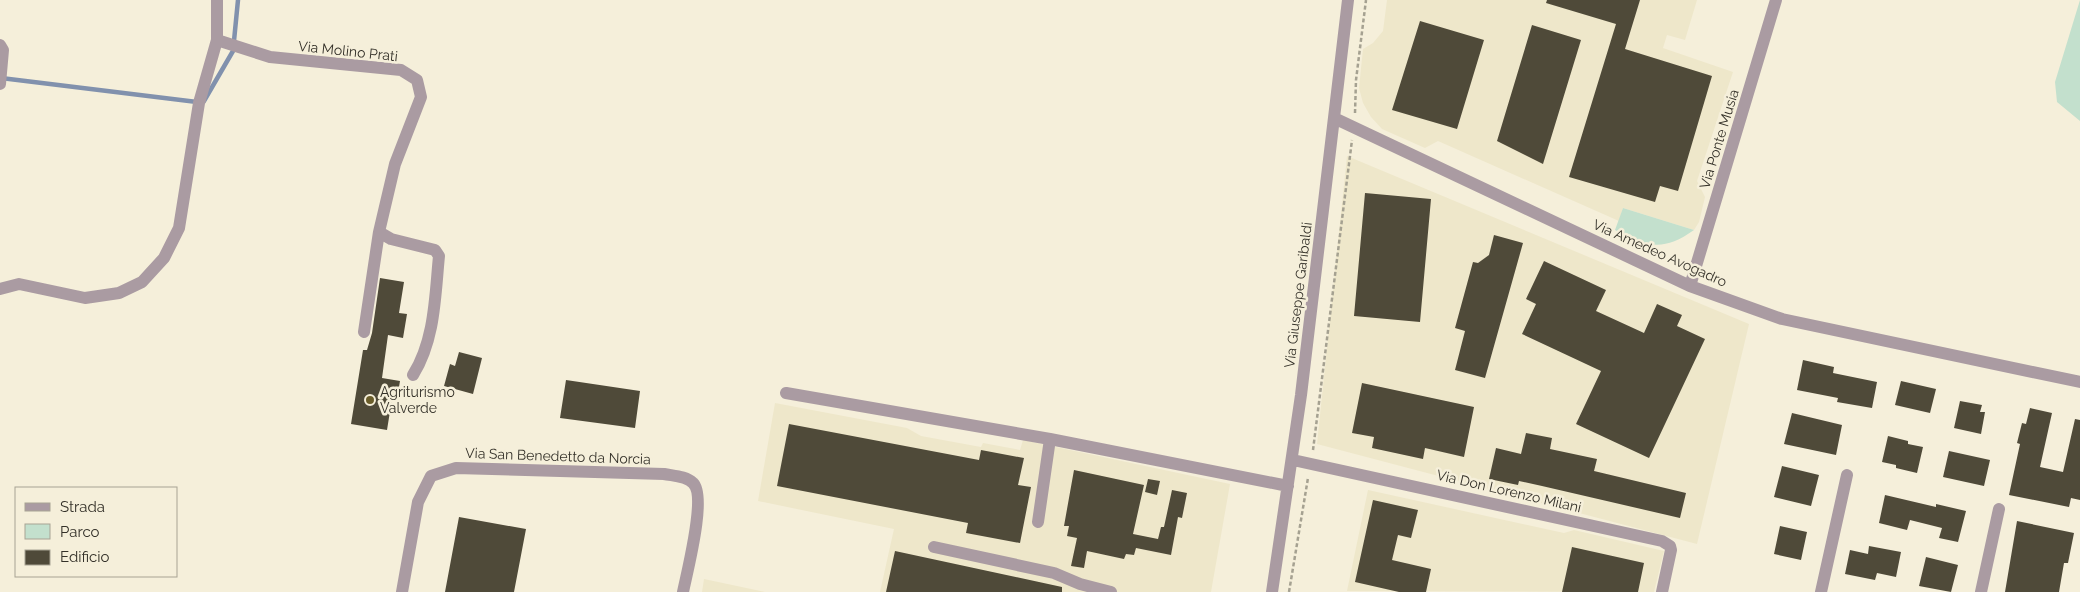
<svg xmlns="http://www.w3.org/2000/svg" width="2080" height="592" font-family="Raleway,sans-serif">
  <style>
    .built { fill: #eee7ca }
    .green { fill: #c3e0cd }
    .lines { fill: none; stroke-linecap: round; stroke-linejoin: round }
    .stream { stroke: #8191ad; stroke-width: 4.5 }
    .building { fill: #4f4a39 }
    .path { stroke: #a5a191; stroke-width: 2.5; stroke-dasharray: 4 2.5; stroke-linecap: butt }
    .minor { stroke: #aa9ba2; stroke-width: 12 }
    .poi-dot { fill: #6a5d2a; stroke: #f5efda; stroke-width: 2 }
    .labels { text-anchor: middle; stroke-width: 5; stroke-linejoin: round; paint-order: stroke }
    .street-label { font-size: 14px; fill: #343129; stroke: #f5efda }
    .poi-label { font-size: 14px; fill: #343129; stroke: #f5efda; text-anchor: start }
  </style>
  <rect width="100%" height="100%" fill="#f5efda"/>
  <path class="built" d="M1387,0H1697L1685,40L1667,35L1663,48L1733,72L1697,181L1705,197L1699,222L1694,230L1623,208L1619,221L1438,141L1425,148L1382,129L1371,117L1363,103L1359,88L1363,49L1373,43L1383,31Z
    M1347,156L1749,324L1697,544L1317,444Z
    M775,403L907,428L921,436L981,447L983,443L1020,450L1023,440L1230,484L1211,592H880L894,529L758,501Z
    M1368,490L1564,533L1574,530L1664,551L1654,592L1347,591Z
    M704,579L765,592H702Z"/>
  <path class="green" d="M2080,0V121L2057,102L2055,82Z
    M1623,208L1694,230C1663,252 1647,247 1615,230Z"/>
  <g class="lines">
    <path class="stream" d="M1,78L197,102
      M204,101L233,51L238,0"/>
  </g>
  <path class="building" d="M1547,0H1640L1625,49L1712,76L1678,191L1660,186L1655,202L1569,177L1616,24L1546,3Z
    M1420,21L1484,40L1457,129L1392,110Z
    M1532,25L1581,40L1543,164L1497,141Z
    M1365,193L1431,199L1420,322L1354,316Z
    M1494,235L1523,243L1485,378L1455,370L1465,331L1455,328L1473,262L1478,263L1489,255Z
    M1544,261L1606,290L1596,311L1644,333L1657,304L1682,315L1677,326L1705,339L1649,458L1576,424L1601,371L1522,334L1536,304L1526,299Z
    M380,278L404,282L399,313L407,314L403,338L388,335L382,378L400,381L397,399H392L387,430L351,424L363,350H367L372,333Z
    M459,352L482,358L473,394L444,386L450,364L455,366Z
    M1803,360L1834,367L1833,373L1877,382L1872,408L1837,402L1838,398L1797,390Z
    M566,380L640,391L635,428L560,418Z
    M1901,381L1936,389L1930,413L1895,405Z
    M1362,383L1474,407L1464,457L1425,448L1423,459L1372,448L1374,437L1352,433Z
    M1960,401L1982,405L1980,412H1985L1981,434L1954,428Z
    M2030,408L2052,413L2040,467L2063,472L2075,419L2080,420V500L2071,498L2069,507L2009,495L2020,444L2017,443L2022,423L2026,424Z
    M1792,413L1842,425L1836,455L1784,444Z
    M789,424L979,460L981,450L1024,458L1018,485L1031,487L1020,543L966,533L968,523L777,486Z
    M1526,433L1552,438L1550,449L1597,459L1594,471L1686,493L1680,518L1542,486L1519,481L1518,485L1489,479L1496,448L1521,454Z
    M1888,436L1908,441V444L1923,447L1917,473L1896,468V465L1882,462Z
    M1949,451L1990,460L1984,486L1943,477Z
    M1782,466L1819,475L1811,506L1774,497Z
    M1074,470L1144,485L1133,534L1158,539L1161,527H1164L1172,490L1187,493L1182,518L1178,517L1171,555L1136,548L1134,555L1126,554L1124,559L1087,551L1084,568L1071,566L1077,538L1067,536L1069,526H1064Z
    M1148,479L1160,481L1157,495L1145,492Z
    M1885,495L1936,507V504L1966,511L1958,542L1939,538L1942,528L1910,520L1907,530L1879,523Z
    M1373,500L1418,510L1411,538L1398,535L1392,560L1431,569L1426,592H1399L1355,582Z
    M459,517L526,529L514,592H445Z
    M2017,521L2074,533L2068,563H2064L2059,592H2005Z
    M1780,526L1807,532L1801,560L1774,554Z
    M1869,546L1901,552L1896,577L1877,573L1875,580L1845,574L1850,550L1868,554Z
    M1572,547L1644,563L1638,592H1562Z
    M895,551L1062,587V592H886Z
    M1926,557L1958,565L1951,592L1919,586Z"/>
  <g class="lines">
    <path class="path" d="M1355,113L1356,80L1366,0
      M1313,450L1352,140
      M1289,592L1308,478"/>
    <path class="minor" d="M217,40L270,57L401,70L417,80L421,97L395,164L379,232L364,332
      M0,45L3,50L0,84
      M1334,118L1690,286L1782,319L2080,382
      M379,232L391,239L435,250L439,256C435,296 435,340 413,375
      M1690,286L1776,0
      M0,289L19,284L85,298L119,293L142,282L164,258L179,228L199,103L217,40V0
      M786,393L1050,439L1288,486
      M1293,460L1662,541L1670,546L1671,550L1662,592
      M1038,522L1050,439
      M934,547L1054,573L1080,584L1111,592
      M402,592L418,502L431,476L456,468L664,474C674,476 686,476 693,483C707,496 687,572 683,592
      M1272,592L1301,395L1348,0
      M1821,592L1847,475
      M1981,592L1999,509"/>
  </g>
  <circle class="poi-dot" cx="370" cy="400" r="5"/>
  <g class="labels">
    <g class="street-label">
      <text transform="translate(348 51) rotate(6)" y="5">Via Molino Prati</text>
      <text transform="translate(1719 139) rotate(-73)" y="5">Via Ponte Musia</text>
      <text transform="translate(1660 253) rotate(24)" y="5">Via Amedeo Avogadro</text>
      <text transform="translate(1298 295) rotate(-83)" y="5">Via Giuseppe Garibaldi</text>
      <text transform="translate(558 456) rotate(2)" y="5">Via San Benedetto da Norcia</text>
      <text transform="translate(1509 491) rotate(13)" y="5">Via Don Lorenzo Milani</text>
    </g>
    <g class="poi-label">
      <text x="380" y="397">Agriturismo<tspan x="380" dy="16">Valverde</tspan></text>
    </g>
  </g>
  <rect x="15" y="487" width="162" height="90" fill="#f5efda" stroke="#a8a393"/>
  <rect x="25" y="503" width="25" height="8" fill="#aa9ba2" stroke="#a8a393"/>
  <text x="60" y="512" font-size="15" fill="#343129">Strada</text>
  <rect x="25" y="524" width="25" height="15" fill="#c3e0cd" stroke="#a8a393"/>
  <text x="60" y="537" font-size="15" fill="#343129">Parco</text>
  <rect x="25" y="550" width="25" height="15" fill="#4f4a39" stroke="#a8a393"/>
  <text x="60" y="562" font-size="15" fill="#343129">Edificio</text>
</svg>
